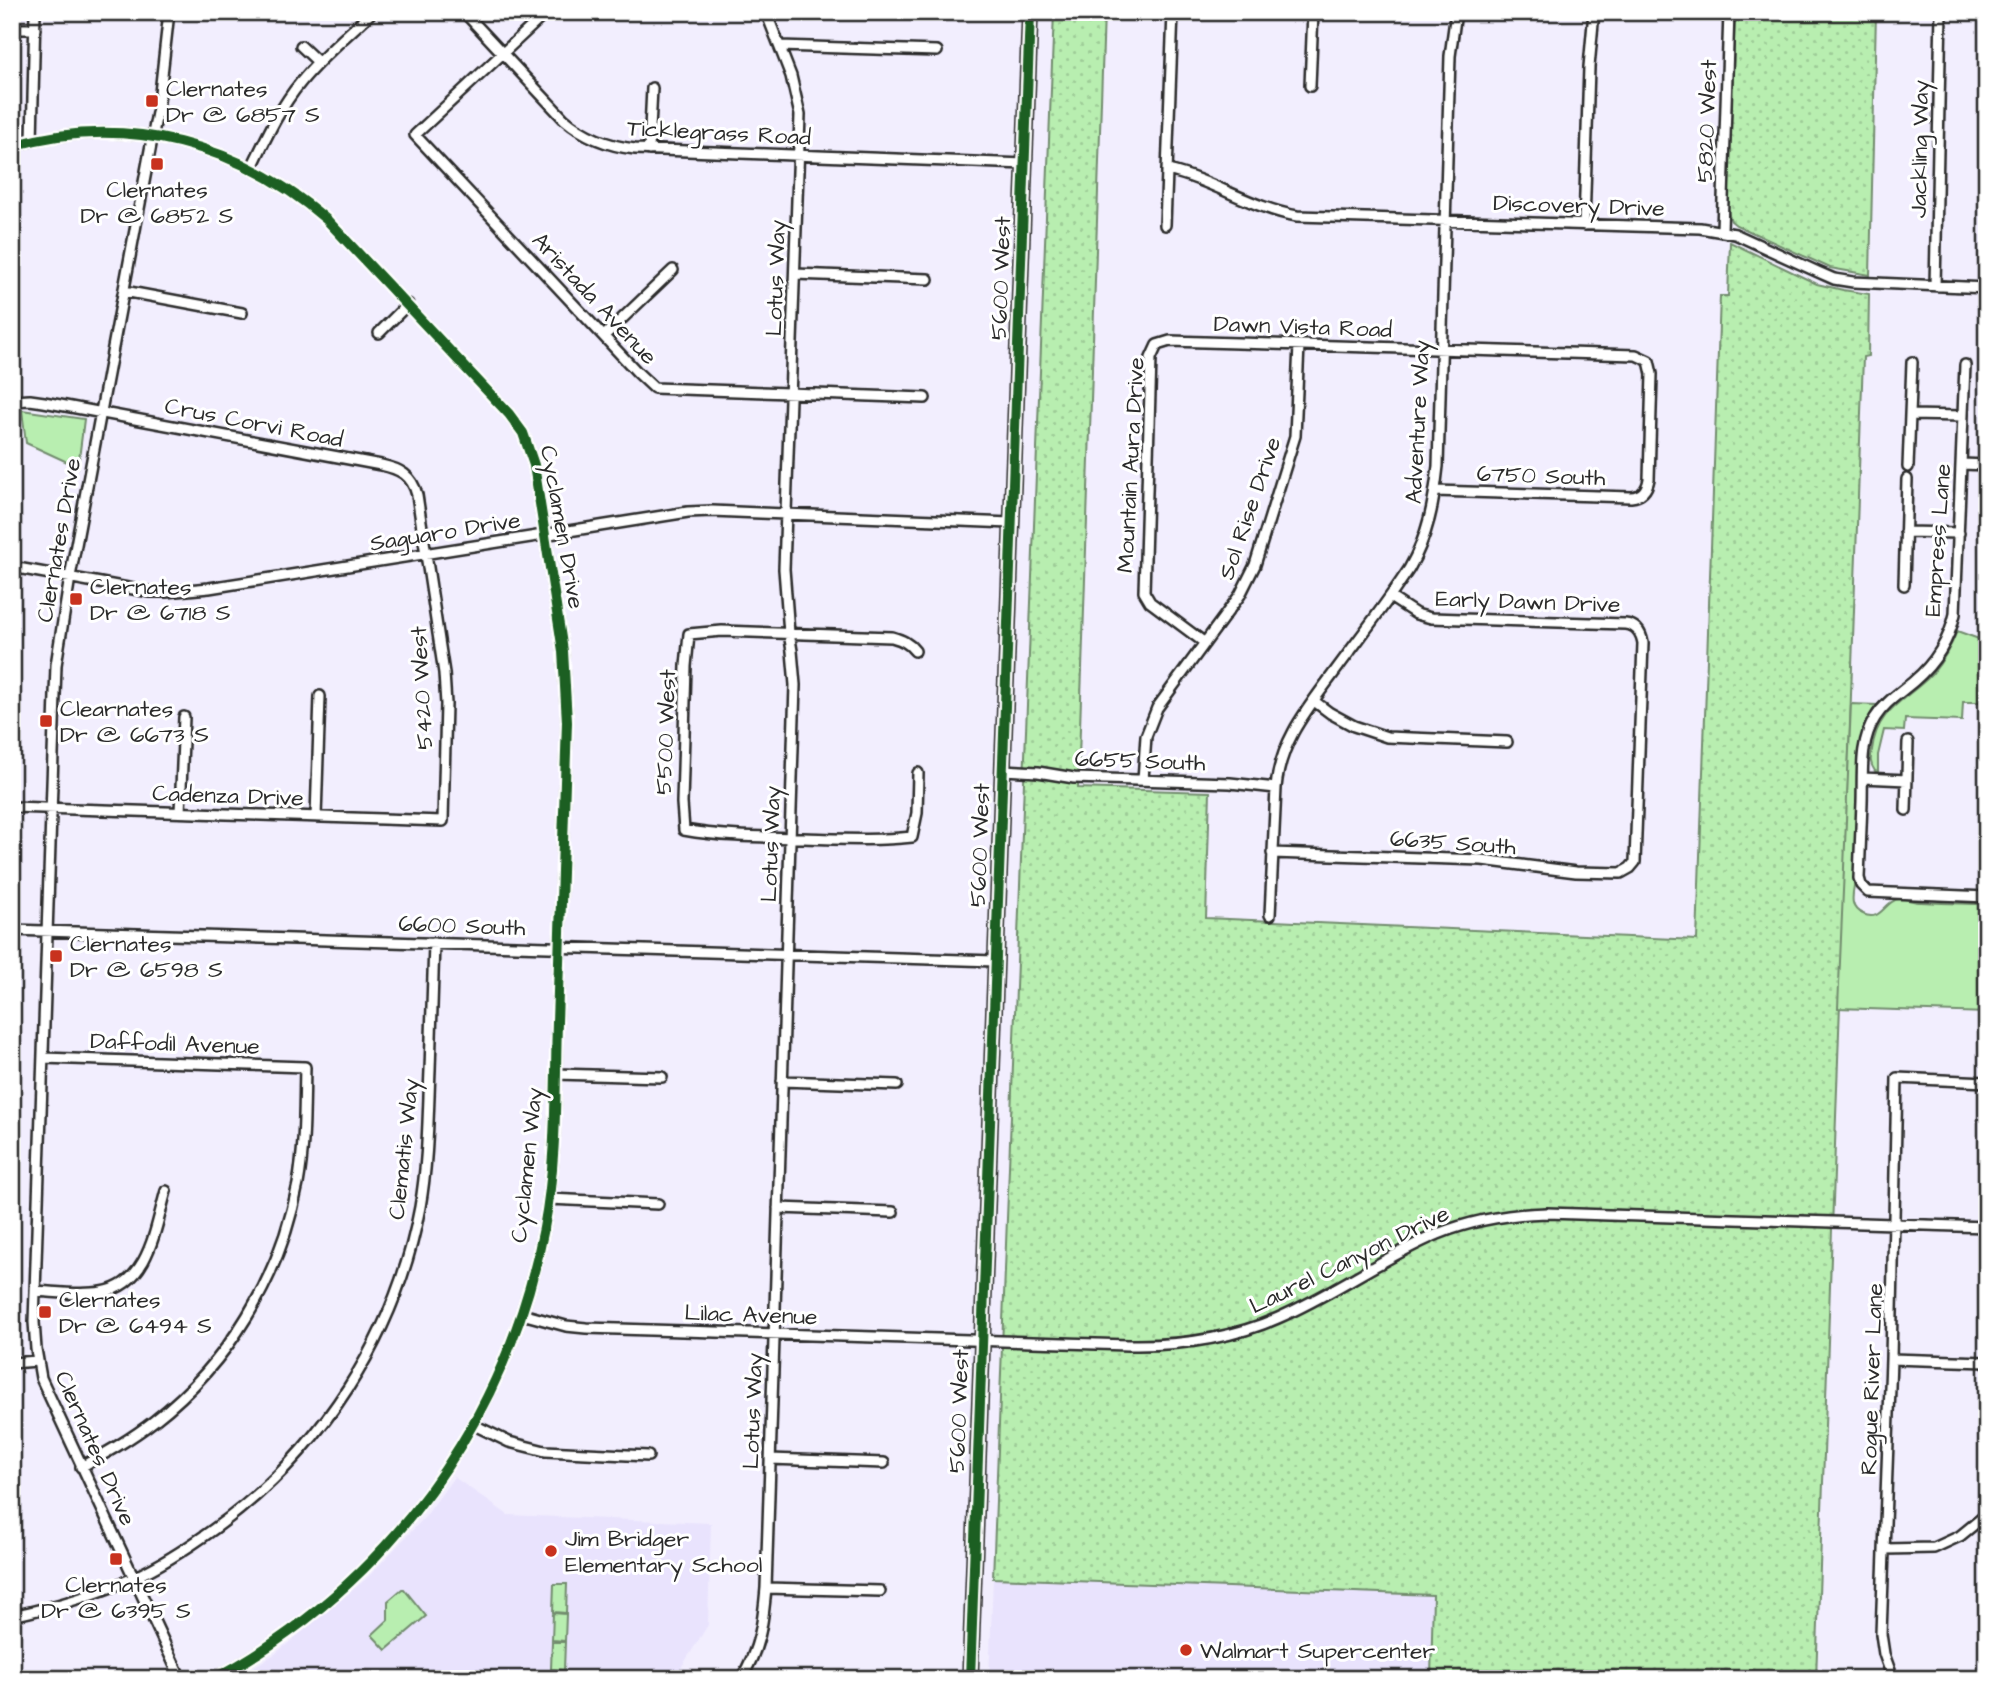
<svg xmlns="http://www.w3.org/2000/svg" width="1999" height="1691" font-family="'Architects Daughter',sans-serif">
  <style>
    .built { fill: #e9e3fd }
    .grass { fill: url(#grass-dots); stroke: #728c6e; stroke-width: 2 }
    .green { fill: #b8eeb0; stroke: #728c6e; stroke-width: 2 }
    .lines { fill: none; stroke-linecap: round; stroke-linejoin: round }
    .street-casing { stroke: #2b2b2b; stroke-width: 14 }
    .secondary-casing { stroke: #2b2b2b; stroke-width: 18 }
    .street { stroke: #fff; stroke-width: 9 }
    .secondary { stroke: #fff; stroke-width: 12 }
    .cycleway-casing { stroke: #fff; stroke-width: 15 }
    .cycleway { stroke: #1b5e20; stroke-width: 10 }
    .poi-dot { fill: #c8321e; stroke: #fff; stroke-width: 2.5 }
    .labels { text-anchor: middle; stroke-width: 6; stroke-linejoin: round; paint-order: stroke }
    .poi-label { font-size: 23px; fill: #2b2b2b; stroke: #fff; text-anchor: start }
    .street-label { font-size: 23px; fill: #2b2b2b; stroke: #fff }
  </style>
  <defs>
    <pattern id="grass-dots" width="8" height="8" patternUnits="userSpaceOnUse" patternTransform="scale(1.75)"><rect width="8" height="8" fill="#b8eeb0"/><path d="M2 2h.1M6 6h.1" fill="none" stroke="#9ecc98" stroke-width="1.8" stroke-linecap="round"/></pattern>
  </defs>
  <rect width="100%" height="100%" fill="#f2eefe"/>
  <filter id="ink" filterUnits="userSpaceOnUse"><feTurbulence type="fractalNoise" baseFrequency=".0143" numOctaves="2"/><feDisplacementMap in="SourceGraphic" scale="14" xChannelSelector="R" yChannelSelector="G"/><feConvolveMatrix kernelMatrix="1 2 1 2 8 2 1 2 1" color-interpolation-filters="sRGB"/></filter>
  <g filter="url(#ink)">
    <path class="built" d="M454,1477L508,1515L711,1523L708,1625L674,1679H234L275,1654L366,1579L425,1517Z
      M993,1578L1434,1595L1431,1679H989Z"/>
    <path class="grass" d="M1054,12H1104L1078,788L1210,792L1206,918L1697,940L1720,296H1728L1730,242L1817,284L1843,290L1869,294L1868,356L1863,357L1816,1679H1431L1433,1595L993,1578Z
      M1735,12H1876L1870,275L1830,268L1736,225L1731,221L1728,212Z"/>
    <path class="green" d="M22,410L84,419L78,467L26,443Z
      M1957,631L1987,642V702H1963L1962,721L1905,719L1904,731L1884,730L1878,755V772L1875,771C1870,764 1870,759 1872,750C1877,708 1906,701 1932,674C1943,661 1951,647 1957,631Z
      M1851,704L1877,705L1865,724L1859,746L1854,886C1852,897 1850,909 1863,914C1882,923 1884,900 1900,899C1907,899 1914,902 1921,902C1943,903 1965,904 1987,904V1013L1838,1008Z
      M554,1584H567L566,1613L553,1612Z
      M402,1589H404L426,1616L386,1650L372,1635L388,1620V1601Z
      M553,1613L566,1614L565,1641L552,1640Z
      M552,1642H565L564,1670L551,1669Z"/>
    <g class="lines">
      <g class="street-casing">
        <path id="street" d="M169,12L159,102L70,577L56,665L34,1322L36,1349L41,1378L181,1679
          M464,12L564,119C585,137 608,146 635,149L1025,164
          M547,12L415,135L638,373L654,388L925,398
          M12,29H35
          M301,46L318,62
          M780,46L937,51
          M1310,86L1313,12
          M32,141L35,12
          M12,146C126,113 240,144 327,220L509,414L523,433L534,465L563,651L567,722C564,822 560,922 557,1022C555,1090 557,1161 544,1228C514,1384 430,1523 305,1620C276,1642 245,1663 213,1679
          M649,150L652,88
          M252,167C266,138 280,107 301,82C322,56 348,35 372,12
          M1167,170C1213,180 1251,208 1297,216L1700,228L1735,234L1818,272L1834,279L1853,282L1987,288
          M1165,225L1173,12
          M1584,225L1589,67L1594,12
          M1722,230L1729,12
          M795,274L928,279
          M1935,286L1941,12
          M124,291L242,313
          M379,333L408,304
          M604,336L673,270
          M1965,365L1955,614C1949,641 1935,663 1914,681C1900,693 1884,703 1875,718C1859,743 1863,774 1862,802C1861,828 1860,853 1859,878L1861,885L1868,892L1987,897
          M12,401L30,400L44,402L381,465C400,469 412,475 417,495L444,673L446,704L443,821L12,807
          M1910,415L1963,416
          M1962,464L1987,465
          M1908,467L1912,362
          M1905,532L1959,533
          M12,567L150,592H166L209,588L688,512L712,511L1011,523
          M1904,585L1907,479
          M1205,643L1150,602L1144,592L1151,358L1157,345L1170,341L1636,355L1649,361L1652,374L1649,479C1647,490 1642,496 1631,497L1435,491
          M915,651C909,643 902,640 892,637L722,631L689,634L686,666L682,803L684,830C723,837 763,837 803,838C840,839 876,841 912,837L917,813L918,773
          M1314,701L1330,713L1354,726L1387,737L1507,742
          M1003,770L1038,772L1074,778L1230,783L1276,788
          M1863,778L1907,780
          M1143,780L1146,736L1157,708L1240,595L1255,565L1295,436L1299,345
          M1906,810L1908,742
          M180,812L184,717
          M316,817L320,696
          M1272,853L1482,860L1576,872L1621,873L1630,868L1635,862L1643,643C1641,632 1636,625 1625,624L1431,618L1416,614L1390,597
          M1270,915L1276,788C1280,740 1309,707 1336,670C1361,636 1386,604 1409,569C1428,536 1434,503 1438,466L1450,56L1456,12
          M12,930L995,961
          M43,1058L305,1067C304,1106 305,1145 298,1184C280,1278 229,1363 154,1421C131,1439 106,1453 81,1467
          M556,1074L662,1077
          M782,1081L897,1085
          M549,1199L658,1204
          M778,1208L893,1212
          M35,1291C56,1292 81,1296 102,1292C149,1284 155,1229 166,1191
          M522,1314L566,1326L586,1328L1128,1345C1180,1346 1230,1339 1278,1318C1334,1294 1383,1257 1438,1234C1473,1220 1510,1214 1547,1213L1987,1227
          M1891,1359L1987,1362
          M12,1363L37,1361
          M474,1425L509,1442L545,1451L648,1456
          M770,1459L884,1463
          M1885,1549L1934,1548L1960,1536L1987,1514
          M766,1588L880,1591
          M12,1616C54,1607 94,1596 133,1578C162,1565 189,1547 214,1529C321,1452 396,1337 420,1207C428,1162 428,1116 430,1070C431,1028 433,985 434,943
          M741,1679C760,1648 763,1623 766,1588L795,685L792,651L789,633L784,569L800,115L791,76L766,12
          M1893,1679L1884,1654L1881,1634L1891,1359L1897,1078L1987,1082"/>
      </g>
      <g class="secondary-casing">
        <path id="secondary" d="M970,1679L1030,12"/>
      </g>
      <use href="#street" class="street"/>
      <use href="#secondary" class="secondary"/>
      <g class="cycleway-casing">
        <path id="cycleway" d="M12,146C126,113 240,144 327,220L509,414L523,433L534,465L563,651L567,722C564,822 560,922 557,1022C555,1090 557,1161 544,1228C514,1384 430,1523 305,1620C276,1642 245,1663 213,1679
          M970,1679L1030,12"/>
      </g>
      <use href="#cycleway" class="cycleway"/>
    </g>
  </g>
  <g class="poi-dot">
    <rect x="145" y="94" width="14" height="14" rx="3.5"/>
    <rect x="150" y="157" width="14" height="14" rx="3.5"/>
    <rect x="69" y="592" width="14" height="14" rx="3.5"/>
    <rect x="39" y="714" width="14" height="14" rx="3.5"/>
    <rect x="49" y="949" width="14" height="14" rx="3.5"/>
    <rect x="38" y="1305" width="14" height="14" rx="3.5"/>
    <circle cx="551" cy="1551" r="7"/>
    <rect x="109" y="1552" width="14" height="14" rx="3.5"/>
    <circle cx="1186" cy="1650" r="7"/>
  </g>
  <g class="labels">
    <g class="poi-label">
      <text x="166" y="96">Clernates<tspan x="166" dy="26">Dr @ 6857 S</tspan></text>
      <text x="157" y="197" text-anchor="middle">Clernates<tspan x="157" dy="26">Dr @ 6852 S</tspan></text>
      <text x="90" y="594">Clernates<tspan x="90" dy="26">Dr @ 6718 S</tspan></text>
      <text x="60" y="716">Clearnates<tspan x="60" dy="26">Dr @ 6673 S</tspan></text>
      <text x="70" y="951">Clernates<tspan x="70" dy="26">Dr @ 6598 S</tspan></text>
      <text x="59" y="1307">Clernates<tspan x="59" dy="26">Dr @ 6494 S</tspan></text>
      <text x="565" y="1546">Jim Bridger<tspan x="565" dy="26">Elementary School</tspan></text>
      <text x="116" y="1592" text-anchor="middle">Clernates<tspan x="116" dy="26">Dr @ 6395 S</tspan></text>
      <text x="1200" y="1658">Walmart Supercenter</text>
    </g>
    <g class="street-label">
      <text transform="translate(1706 121) rotate(-88)" y="8">5820 West</text>
      <text transform="translate(719 132) rotate(3)" y="8">Ticklegrass Road</text>
      <text transform="translate(1919 149) rotate(-89)" y="8">Jackling Way</text>
      <text transform="translate(1579 205) rotate(2)" y="8">Discovery Drive</text>
      <text transform="translate(775 278) rotate(-88)" y="8">Lotus Way</text>
      <text transform="translate(1000 278) rotate(-88)" y="8">5600 West</text>
      <text transform="translate(595 298) rotate(47)" y="8">Aristada Avenue</text>
      <text transform="translate(1303 326) rotate(2)" y="8">Dawn Vista Road</text>
      <text transform="translate(254 422) rotate(11)" y="8">Crus Corvi Road</text>
      <text transform="translate(1417 422) rotate(-87)" y="8">Adventure Way</text>
      <text transform="translate(1130 465) rotate(-87)" y="8">Mountain Aura Drive</text>
      <text transform="translate(1541 475) rotate(2)" y="8">6750 South</text>
      <text transform="translate(1249 508) rotate(-71)" y="8">Sol Rise Drive</text>
      <text transform="translate(563 527) rotate(80)" y="8">Cyclamen Drive</text>
      <text transform="translate(445 531) rotate(-9)" y="8">Saguaro Drive</text>
      <text transform="translate(58 540) rotate(-80)" y="8">Clernates Drive</text>
      <text transform="translate(1937 540) rotate(-86)" y="8">Empress Lane</text>
      <text transform="translate(1528 601) rotate(2)" y="8">Early Dawn Drive</text>
      <text transform="translate(421 688) rotate(-93)" y="8">5420 West</text>
      <text transform="translate(665 732) rotate(-88)" y="8">5500 West</text>
      <text transform="translate(1140 760) rotate(2)" y="8">6655 South</text>
      <text transform="translate(228 795) rotate(2)" y="8">Cadenza Drive</text>
      <text transform="translate(1453 842) rotate(4)" y="8">6635 South</text>
      <text transform="translate(770 844) rotate(-88)" y="8">Lotus Way</text>
      <text transform="translate(979 845) rotate(-88)" y="8">5600 West</text>
      <text transform="translate(462 925) rotate(2)" y="8">6600 South</text>
      <text transform="translate(175 1043) rotate(2)" y="8">Daffodil Avenue</text>
      <text transform="translate(403 1149) rotate(-84)" y="8">Clematis Way</text>
      <text transform="translate(526 1165) rotate(-84)" y="8">Cyclamen Way</text>
      <text transform="translate(1349 1259) rotate(-26)" y="8">Laurel Canyon Drive</text>
      <text transform="translate(751 1314) rotate(2)" y="8">Lilac Avenue</text>
      <text transform="translate(1871 1379) rotate(-88)" y="8">Rogue River Lane</text>
      <text transform="translate(752 1411) rotate(-88)" y="8">Lotus Way</text>
      <text transform="translate(958 1411) rotate(-88)" y="8">5600 West</text>
      <text transform="translate(96 1448) rotate(66)" y="8">Clernates Drive</text>
    </g>
  </g>
  <rect width="1999" height="1691" fill="none" stroke="#fff" stroke-width="42"/>
  <rect x="21" y="21" width="1957" height="1649" fill="none" stroke="#2b2b2b" stroke-width="2.5" filter="url(#ink)"/>
</svg>
